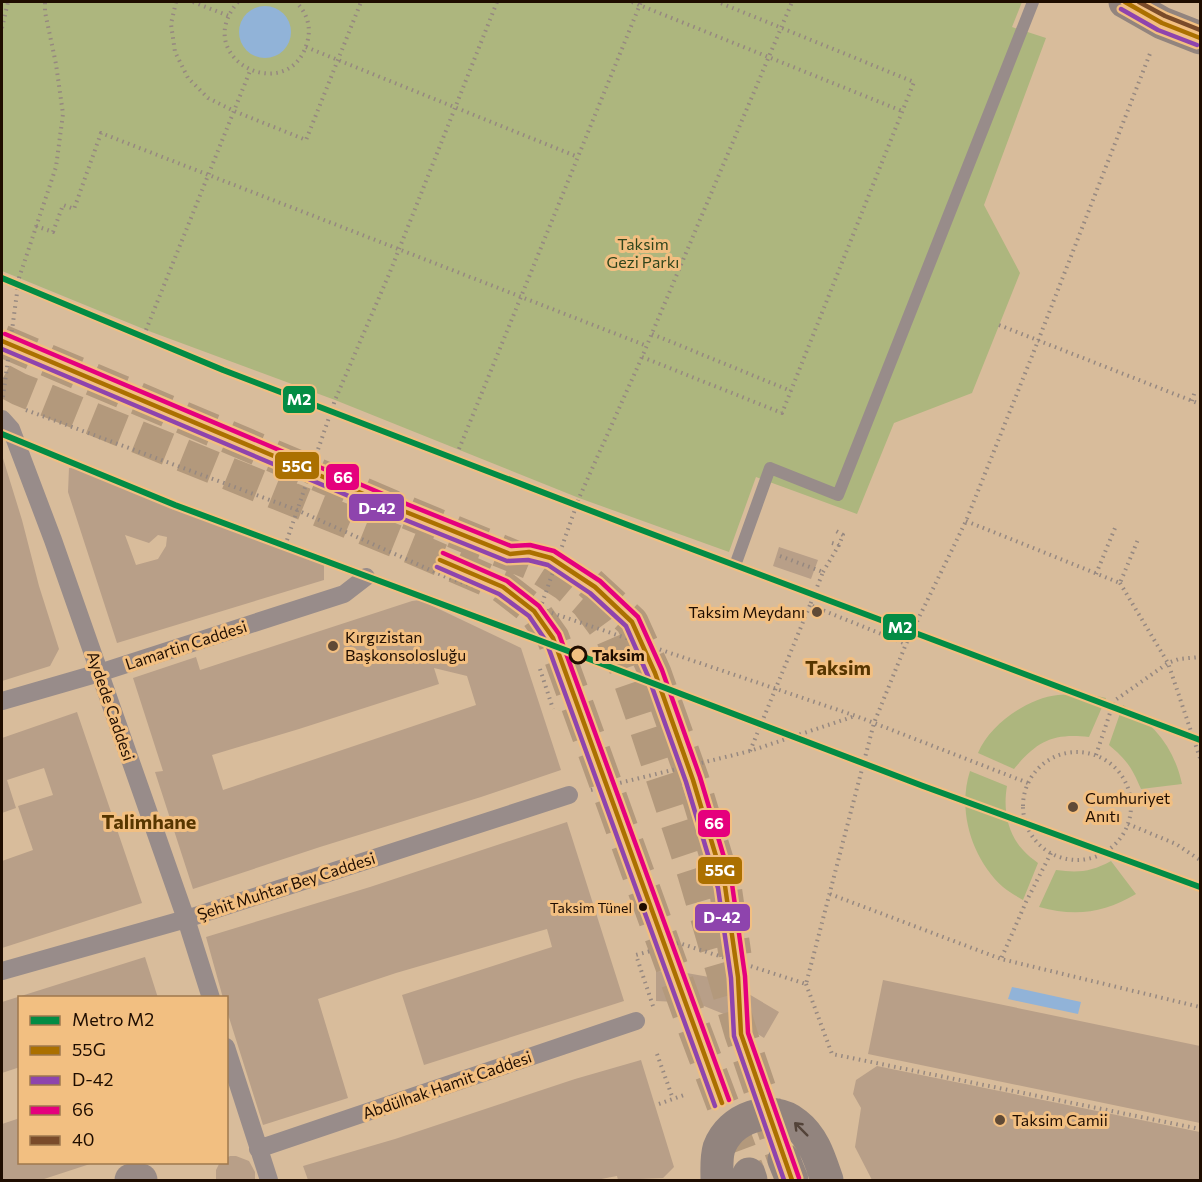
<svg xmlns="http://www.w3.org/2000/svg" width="1202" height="1182" font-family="Commissioner,sans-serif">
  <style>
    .green { fill: #adb67e }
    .water { fill: #91b3d8 }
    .building { fill: #b89f88; fill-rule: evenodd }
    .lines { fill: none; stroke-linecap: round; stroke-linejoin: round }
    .primary-tunnel { stroke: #b3997c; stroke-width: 33; stroke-dasharray: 33 16; stroke-linecap: butt }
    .path { stroke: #968880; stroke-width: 4; stroke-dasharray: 1.5 4.5; stroke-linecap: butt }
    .service { stroke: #988c8a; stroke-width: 12 }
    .pedestrian { stroke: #988c8a; stroke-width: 18 }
    .secondary { stroke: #988a85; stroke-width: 33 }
    .primary { stroke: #92847e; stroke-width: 33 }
    .bus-1-casing { stroke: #f2bf81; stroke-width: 9 }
    .bus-2-casing { stroke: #f2bf81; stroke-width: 9 }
    .bus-3-casing { stroke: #f2bf81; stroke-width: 9 }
    .bus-4-casing { stroke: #f2bf81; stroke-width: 9 }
    .bus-1 { stroke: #ab7000; stroke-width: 4.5 }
    .bus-2 { stroke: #8e44ad; stroke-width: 4.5 }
    .bus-3 { stroke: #e5007d; stroke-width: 4.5 }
    .bus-4 { stroke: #7a4b2a; stroke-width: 4.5 }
    .metro-1-casing { stroke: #f2bf81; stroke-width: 10 }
    .metro-1 { stroke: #038c44; stroke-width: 6 }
    .oneway { stroke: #534339 }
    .poi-dot { fill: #604a36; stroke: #f2bf81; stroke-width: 2 }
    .stop-dot { fill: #f2bf81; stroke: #1f0d00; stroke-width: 3 }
    .bus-dot { fill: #1f0d00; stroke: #f2bf81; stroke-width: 2 }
    .labels { text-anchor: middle; stroke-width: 6; stroke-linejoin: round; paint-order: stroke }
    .bus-label { font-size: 14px; fill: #1f0d00; stroke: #f2bf81; text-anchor: end }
    .park-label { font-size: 16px; fill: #30451c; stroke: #f2bf81 }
    .poi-label { font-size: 16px; fill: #1f0d00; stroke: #f2bf81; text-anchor: start }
    .street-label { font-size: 16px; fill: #1f0d00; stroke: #f2bf81 }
    .stop-label { font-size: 16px; font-weight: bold; fill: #1f0d00; stroke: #f2bf81; text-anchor: start }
    .quarter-label { font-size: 20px; font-weight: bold; fill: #573600; stroke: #f2bf81 }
    .line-badge { stroke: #f2bf81; stroke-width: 2 }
    .badge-label { font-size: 16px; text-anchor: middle; font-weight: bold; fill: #fff }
  </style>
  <rect width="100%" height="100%" fill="#d8bc9b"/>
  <path class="green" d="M2,2H1022L1012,27L1046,38L984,205L1020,273L972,393L894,423L857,514L756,477L729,552L579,498L335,400L146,330L2,271Z
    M1087,694L1106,698L1089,737C1053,733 1037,741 1014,769L978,753C990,724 1028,698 1058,695C1068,694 1077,695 1087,694Z
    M1123,705C1154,724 1174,747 1182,784L1141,789C1132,768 1127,760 1109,745Z
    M970,771L1007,786C1003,808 1007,833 1023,850C1027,855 1033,859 1038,863L1023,900C1016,896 1009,892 1003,887C972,859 957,811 970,771Z
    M1111,861L1136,894C1104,913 1075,917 1039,907L1056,870C1078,873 1091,872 1111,861Z"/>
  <path class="water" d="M239 32a26 26 0 1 1 52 0a26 26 0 1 1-52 0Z
    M1012,987L1081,1002L1078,1014L1008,999Z"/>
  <path class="building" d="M2,455L22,520L39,586L59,649L50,666L2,681Z
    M69,468L87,469L324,559V580L117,643L68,492ZM125,535L149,543L158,535L167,537L166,546L158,559L136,565Z
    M779,547L818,560L811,579L773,566Z
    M420,600L521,648L561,770L481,797L320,847L193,889L155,772L163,771L133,678L196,657L200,670L412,601ZM434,668L467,676L476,705L223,790L212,755L299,729L439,684Z
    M77,712L142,903L2,948V861L33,850L18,806L53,795L44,768L7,780L16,808L2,813V738Z
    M567,822L624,1001L424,1065L402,995L552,947L547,929L396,973L318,999L348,1098L263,1125L226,1008V998H223L206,937L370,887Z
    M145,957L158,998H20V1067L2,1073V1002Z
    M656,971L681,972L709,977L742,990L779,1012L764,1038L731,1017L704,1006L677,1002L656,1001Z
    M883,980L1200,1046V1123L868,1054Z
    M641,1060L674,1167L663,1178L618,1180L617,1176L596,1180H308L303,1166L395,1139L575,1079Z
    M877,1066L1200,1132V1180H872L855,1147L861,1108L853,1094L856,1080Z
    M20,1118V1162L93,1163L41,1180H2V1124Z
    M230,1156H236L249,1161L255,1172V1180H216V1170L219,1164L221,1162H226V1158Z"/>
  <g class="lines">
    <path class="primary-tunnel" d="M2,341L406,512L535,565L566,585L587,603L612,637L625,667L641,713L694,874L741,1034L784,1160
      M2,380L19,389L413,548L503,587L534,611L553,638L694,1028L749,1174
      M590,583L632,622L655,673L693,780L725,886L735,955"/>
    <path class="path" d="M176,2L171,24L175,52L188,78L208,98L234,111L306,140L361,2
      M193,2L229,16
      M238,2C188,60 293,109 308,39C311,25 306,12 296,2
      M632,2L902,111
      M2,28L8,2
      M306,47L578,157
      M36,226L53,232L63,205L74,209L101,133L647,346
      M999,325L1200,404
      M146,330L250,71
      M652,334L791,391
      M642,357L782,413L914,82L718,2
      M3,397L19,278L56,167L63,114L56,64L45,12V2
      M1192,401L1195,391
      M26,410L297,510L446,577L856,716L1028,783
      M459,449L641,2
      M966,521L1120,583L1139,537
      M287,540L335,400L390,272L497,2
      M832,543L839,545L843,535L836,531
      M780,556L823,572L810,605L906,644
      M823,572L839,545
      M1096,574L1115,528
      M1120,583L1168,663L1200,758
      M540,609L579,498L642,357L792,2
      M540,669L553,709
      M750,751L810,605
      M1023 806a54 54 0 1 1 108 0a54 54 0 1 1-108 0Z
      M1096,755L1114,701L1168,663L1179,659L1200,657
      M591,790L750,751L855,716
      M1128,824L1176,844L1200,860
      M1051,853L1026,902L1001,959L1200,1007
      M830,894L1001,959
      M806,984L832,1054L1200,1129
      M653,1006L636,955L679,943L806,984L874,723L906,644L966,521L1038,341L1151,51
      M657,1054L673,1099
      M659,1104L684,1095"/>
    <path class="service" d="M737,560L770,468L838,495L1033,2"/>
    <path class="pedestrian" d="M2,419L11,429L53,540L186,919L211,998
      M2,701L99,673L344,594L366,577
      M2,971L186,919L569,795
      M226,1047L269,1180
      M258,1149L636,1021"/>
    <path class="secondary" d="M131,1180H141"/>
    <path class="primary" d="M1125,2L1162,23L1200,38
      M784,1160L792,1180
      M749,1174L751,1180
      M717,1180C717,1170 716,1158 719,1148C730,1118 770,1103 796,1124C814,1138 820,1160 827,1180"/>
    <g class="bus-1-casing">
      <path id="bus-1" d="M1125,2L1162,23L1200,38
        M2,341L406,512L510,554L529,552L551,558L595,587L632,622L655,673L693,780L725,886L738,977L741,1034L792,1180
        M440,560L503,587L534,611L553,638L722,1103"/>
    </g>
    <g class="bus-2-casing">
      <path id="bus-2" d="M1121,9L1158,30L1197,45
        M2,349L403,519L507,561L528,560L548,565L590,593L626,626L648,676L686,782L718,888L731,978L734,1036L784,1180
        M437,567L499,594L529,616L546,641L715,1106"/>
    </g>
    <g class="bus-3-casing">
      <path id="bus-3" d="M5,334L409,505L511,546L530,545L554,551L600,581L638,617L662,670L700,777L732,884L745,976L748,1033L799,1178
        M443,553L507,581L539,606L559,634L729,1100"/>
    </g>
    <g class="bus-4-casing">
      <path id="bus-4" d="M1139,2L1165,16L1200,30"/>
    </g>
    <use href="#bus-1" class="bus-1"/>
    <use href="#bus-2" class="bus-2"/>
    <use href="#bus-3" class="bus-3"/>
    <use href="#bus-4" class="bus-4"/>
    <g class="metro-1-casing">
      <path id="metro-1" d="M2,278L223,370L628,525L1200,740
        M2,434L175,505L576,654L923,786L1200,887"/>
    </g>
    <use href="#metro-1" class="metro-1"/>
  </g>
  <defs><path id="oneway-shaft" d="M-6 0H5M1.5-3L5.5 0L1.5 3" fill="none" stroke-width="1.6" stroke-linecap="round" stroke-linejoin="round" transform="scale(1.5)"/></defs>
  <use class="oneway" href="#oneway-shaft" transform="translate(801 1129) rotate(-135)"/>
  <g class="poi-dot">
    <circle cx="817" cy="612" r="6"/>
    <circle cx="333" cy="646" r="6"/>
    <circle cx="1073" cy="807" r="6"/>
    <circle cx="1000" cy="1120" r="6"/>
  </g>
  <circle class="stop-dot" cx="578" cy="655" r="8"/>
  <circle class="bus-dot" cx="643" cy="907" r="5"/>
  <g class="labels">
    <g class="bus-label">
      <text x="632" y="913">Taksim Tünel</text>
    </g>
    <g class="park-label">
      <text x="643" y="250">Taksim<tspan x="643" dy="18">Gezi Parkı</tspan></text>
    </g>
    <g class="poi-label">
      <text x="805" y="618" text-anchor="end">Taksim Meydanı</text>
      <text x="345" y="643">Kırgızistan<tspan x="345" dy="18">Başkonsolosluğu</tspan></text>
      <text x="1085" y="804">Cumhuriyet<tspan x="1085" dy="18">Anıtı</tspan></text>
      <text x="1012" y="1126">Taksim Camii</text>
    </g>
    <g class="street-label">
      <text transform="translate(186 645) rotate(-18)" y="6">Lamartin Caddesi</text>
      <text transform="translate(111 706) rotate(71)" y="6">Aydede Caddesi</text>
      <text transform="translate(286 886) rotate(-18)" y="6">Şehit Muhtar Bey Caddesi</text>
      <text transform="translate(447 1085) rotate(-19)" y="6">Abdülhak Hamit Caddesi</text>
    </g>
    <g class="stop-label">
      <text x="592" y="661">Taksim</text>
    </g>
    <g class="quarter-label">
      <text x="838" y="675">Taksim</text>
      <text x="149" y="829">Talimhane</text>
    </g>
  </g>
  <g class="line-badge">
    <rect x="282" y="385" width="34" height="29" rx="6" fill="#038c44"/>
    <rect x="274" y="451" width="46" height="29" rx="6" fill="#ab7000"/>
    <rect x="325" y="463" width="35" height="28" rx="6" fill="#e5007d"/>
    <rect x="348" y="493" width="57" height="29" rx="6" fill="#8e44ad"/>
    <rect x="882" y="613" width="35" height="28" rx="6" fill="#038c44"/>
    <rect x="697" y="809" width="34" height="29" rx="6" fill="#e5007d"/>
    <rect x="697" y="856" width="46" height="29" rx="6" fill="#ab7000"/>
    <rect x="694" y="903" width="57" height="29" rx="6" fill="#8e44ad"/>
  </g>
  <g class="badge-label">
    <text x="299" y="405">M2</text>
    <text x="297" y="472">55G</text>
    <text x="343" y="483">66</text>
    <text x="377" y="514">D-42</text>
    <text x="900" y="633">M2</text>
    <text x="714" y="829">66</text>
    <text x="720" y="876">55G</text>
    <text x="722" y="923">D-42</text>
  </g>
  <rect width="1202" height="1182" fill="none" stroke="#1f0d00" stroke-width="6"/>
  <rect x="18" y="996" width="210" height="168" fill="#f2bf81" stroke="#9e784d" stroke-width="1.5"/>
  <rect x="30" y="1016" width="30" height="9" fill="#038c44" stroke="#9e784d" stroke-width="1.5"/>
  <text x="72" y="1026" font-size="18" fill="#1f0d00">Metro M2</text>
  <rect x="30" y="1046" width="30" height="9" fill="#ab7000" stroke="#9e784d" stroke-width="1.5"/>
  <text x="72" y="1056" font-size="18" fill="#1f0d00">55G</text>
  <rect x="30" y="1076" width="30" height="9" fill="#8e44ad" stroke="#9e784d" stroke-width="1.5"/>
  <text x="72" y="1086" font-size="18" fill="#1f0d00">D-42</text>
  <rect x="30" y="1106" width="30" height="9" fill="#e5007d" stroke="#9e784d" stroke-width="1.5"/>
  <text x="72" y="1116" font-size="18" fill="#1f0d00">66</text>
  <rect x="30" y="1136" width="30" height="9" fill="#7a4b2a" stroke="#9e784d" stroke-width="1.5"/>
  <text x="72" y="1146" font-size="18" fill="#1f0d00">40</text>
</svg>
